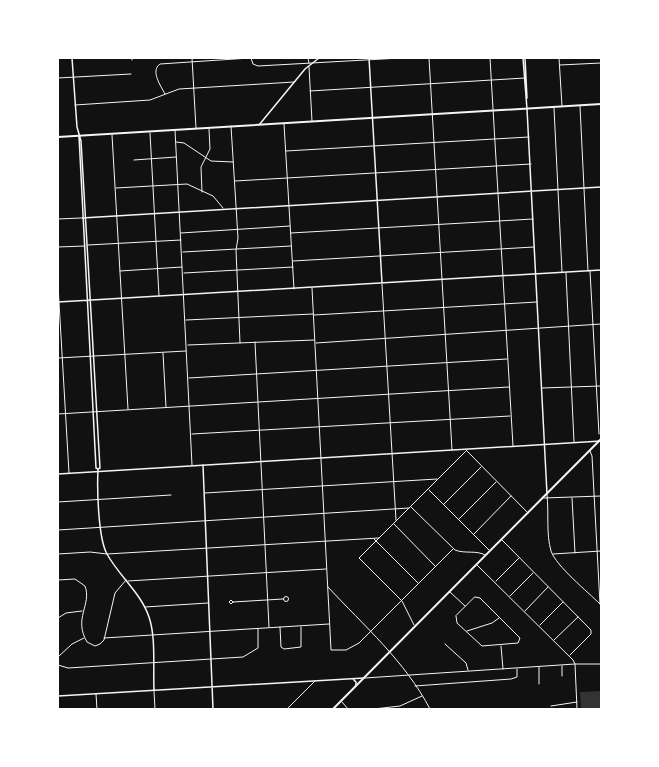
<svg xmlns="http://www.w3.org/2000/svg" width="659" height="767" font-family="'Exo 2',sans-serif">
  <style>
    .water { fill: #333 }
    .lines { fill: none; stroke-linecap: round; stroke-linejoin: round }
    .minor { stroke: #f5f5f5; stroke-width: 1 }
    .tertiary { stroke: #f5f5f5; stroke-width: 1.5 }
    .secondary { stroke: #f5f5f5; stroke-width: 1.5 }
    .primary { stroke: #f5f5f5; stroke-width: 2 }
  </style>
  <rect width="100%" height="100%" fill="#111"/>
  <path class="water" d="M601,691V709H581L580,692Z"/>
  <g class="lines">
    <path class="minor" d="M132,58V60
      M192,58L196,128
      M251,58L253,64L258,66L401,58
      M308,58L309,63
      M429,58L452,450
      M490,58L513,446
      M559,58L562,106
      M560,65L601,63
      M309,67L312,121
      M58,78L131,74
      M310,91L525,78
      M165,94C161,86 150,71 160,64L250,58
      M75,105L150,100L179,89L294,82
      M580,106L588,271
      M554,108L562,272
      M284,124L294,289
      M231,126L238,238L236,250L240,343
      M175,130L192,465
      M150,133L159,296
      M112,135L128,409
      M176,142L184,143L211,161L233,162
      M286,151L529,137
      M134,160L176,157
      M235,181L531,164
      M116,188L187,184L213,196L223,208
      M202,192L201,167L210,149L209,129
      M58,219L81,218
      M181,233L290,226
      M291,233L533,219
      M88,245L181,240
      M58,247L85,246
      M183,252L291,246
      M293,261L534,247
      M120,271L182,267
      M590,271L599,434
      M184,273L293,267
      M566,273L574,442
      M382,284L396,520
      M58,285L69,473
      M312,288L331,650H346L359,643L453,549
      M314,315L537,302
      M186,320L313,314
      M255,342L269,627
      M316,343L601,324
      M188,345L314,340
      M163,353L166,407
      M58,358L186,351
      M189,378L507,359
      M542,388L601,386
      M58,414L509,387
      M192,434L510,416
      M467,451L528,513
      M590,451L592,456L600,604
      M429,490L489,550
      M205,493L437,479
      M547,495C549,513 546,534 551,551C556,566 588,592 600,604
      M544,498L601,496
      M572,498L575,553
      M58,502L171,495
      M444,504L481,467
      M411,507L455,550C465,554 477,550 485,555
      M459,519L496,482
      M394,524L435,566
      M58,530L409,508
      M474,534L511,496
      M374,539L418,583
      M502,540L591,630V634L570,655
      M58,554L90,552L107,554L379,538
      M553,554L601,551
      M477,565L573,660L575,664L577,709
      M58,580L75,579L85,586C92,605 73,618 87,642L95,646L100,644L104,640L115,593L126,580
      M128,581L326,569
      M496,581L519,558
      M328,587C364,626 405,661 430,709
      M450,592L465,606
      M510,596L533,573
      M283.5 599a2.5 2.5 0 1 1 5 0a2.5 2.5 0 1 1-5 0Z
      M475,597L480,598L520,638L518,643L482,646L457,623L456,616Z
      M233,602L231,600L229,602L231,604L233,602L283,599
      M145,607L208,603
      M525,611L548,587
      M58,618L66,613L82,611
      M414,625L402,601L359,558L467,450
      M540,625L563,602
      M280,627L281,647L284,649L301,647V627
      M467,631L492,623L499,618
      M104,638L329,624
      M554,640L578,617
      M445,644L466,663L468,670
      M501,646L503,669
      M58,657L72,644L84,638
      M58,665L68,668L243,657L258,648V629
      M562,666V676
      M539,667V684
      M365,678L575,664H601
      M415,686L511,679L517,677V669
      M154,691L155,709
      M96,694L97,709
      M342,702L348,709
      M551,706L577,702
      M214,709H226
      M287,709L315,681
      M374,709L400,706L422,696"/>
    <path class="tertiary" d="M72,58L77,127L81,141L100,468L98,469
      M369,58L382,283
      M527,109L547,494
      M259,125L305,69L319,58
      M79,136L96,468L98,469
      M82,218L601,187
      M58,302L601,270
      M203,465L213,709
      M98,469C97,488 98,538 107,554C119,576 141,593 149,617C156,637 153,668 154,690
      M353,679L356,682V686
      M58,696L364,678"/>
    <path class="secondary" d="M523,58L527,109
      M525,58L527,98
      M58,474L601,441"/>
    <path class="primary" d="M58,137L601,104
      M333,709L601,439"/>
  </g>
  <rect width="659" height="767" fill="none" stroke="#ffffff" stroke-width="118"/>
</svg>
